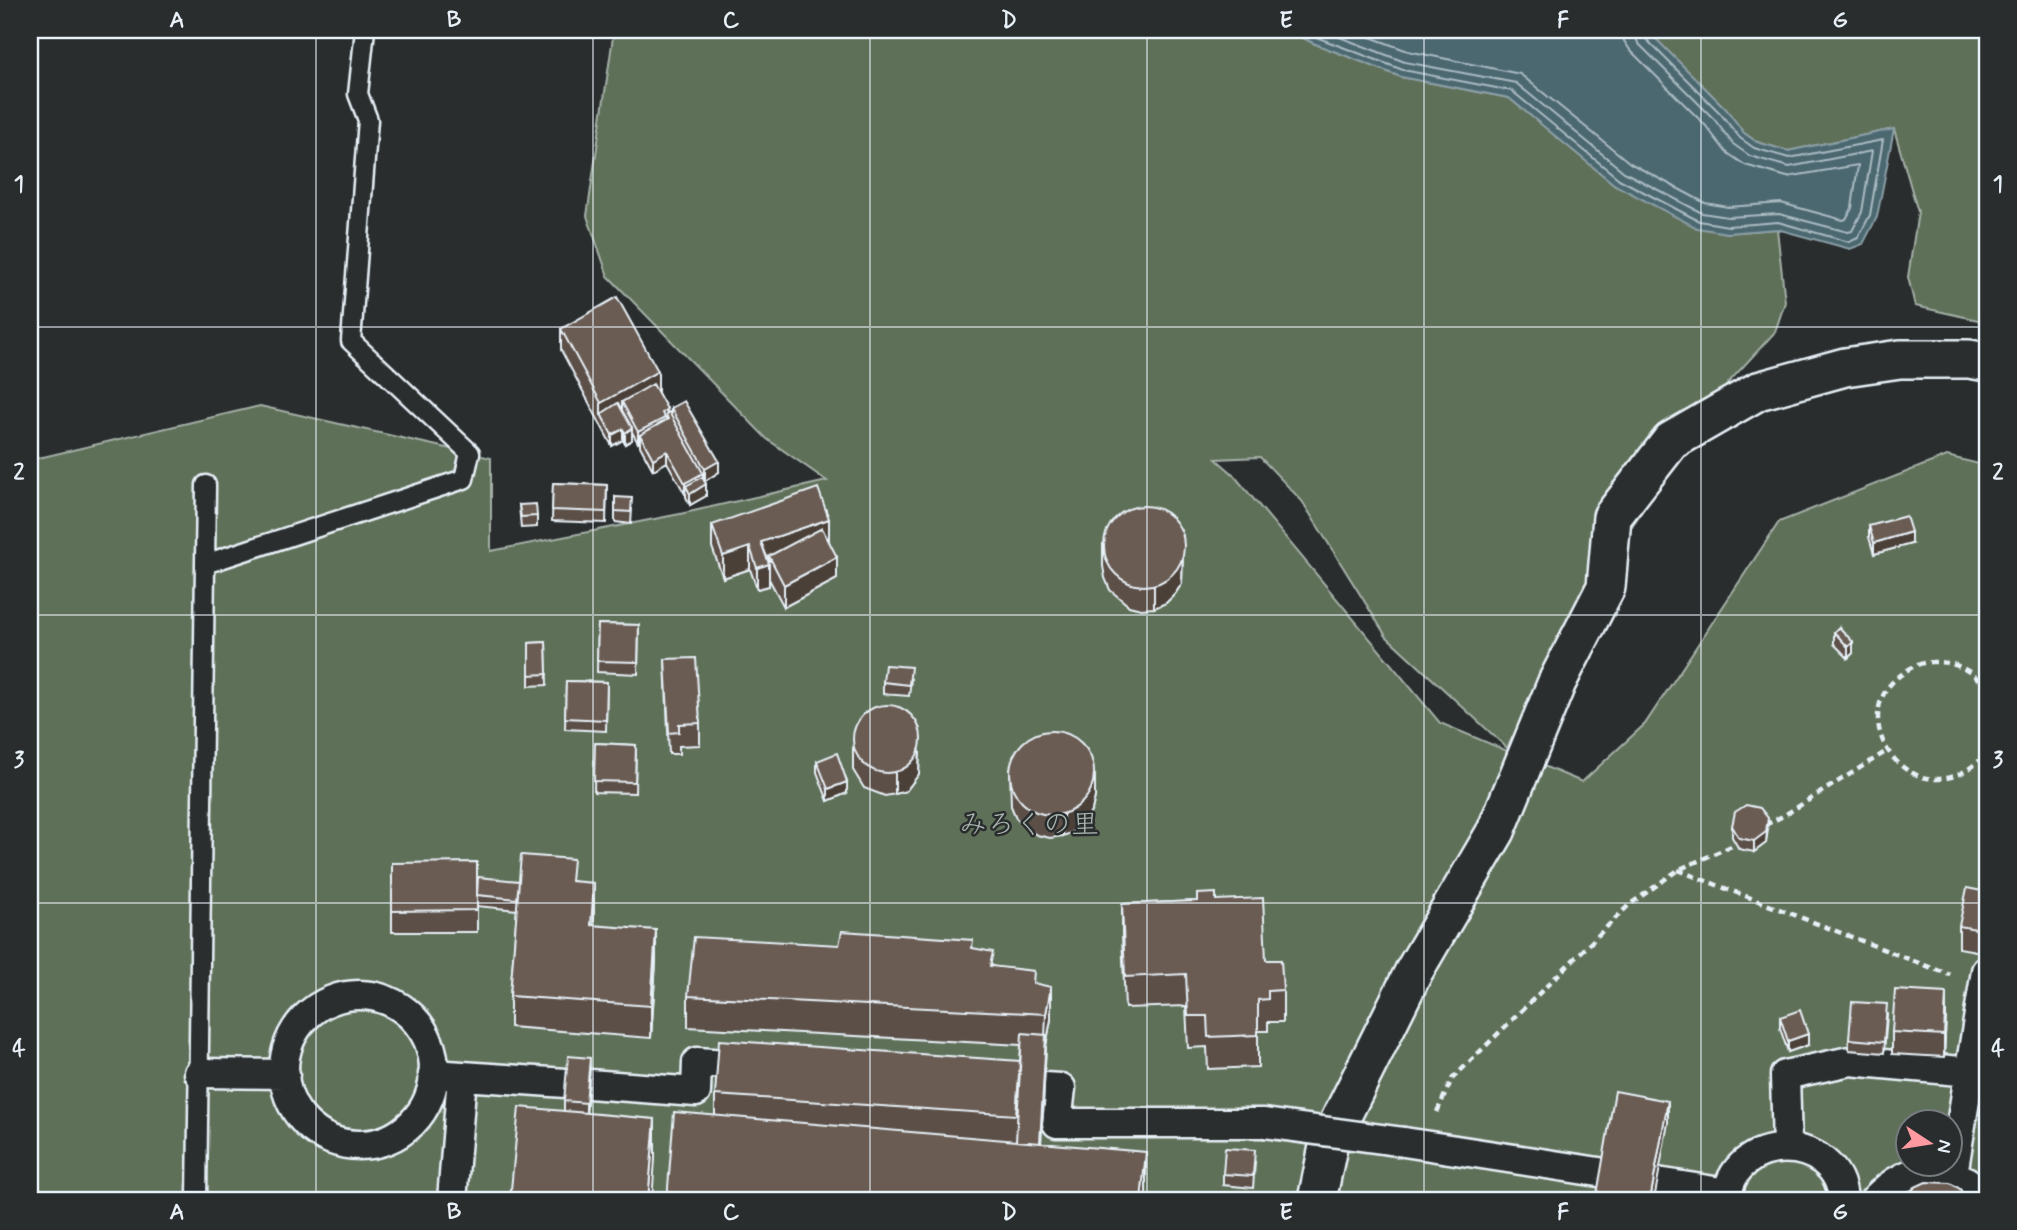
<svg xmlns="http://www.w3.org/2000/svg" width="2017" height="1230" font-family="Mynerve,'Klee One',sans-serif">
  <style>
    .green { fill: #5f6f58; stroke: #a4b0a8; stroke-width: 2; fill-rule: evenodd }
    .water { fill: #4c6770; stroke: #8a9ea6; stroke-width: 2 }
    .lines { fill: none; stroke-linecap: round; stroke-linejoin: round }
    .shore { stroke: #aabac2; stroke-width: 2 }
    .service-casing { stroke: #e8f1f8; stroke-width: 23 }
    .pedestrian-casing { stroke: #e8f1f8; stroke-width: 33 }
    .minor-casing { stroke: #e8f1f8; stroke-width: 42 }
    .path { stroke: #e8f1f8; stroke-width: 4.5; stroke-dasharray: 7 5; stroke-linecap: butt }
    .service { stroke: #2a2d2e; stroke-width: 18 }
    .pedestrian { stroke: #2a2d2e; stroke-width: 28 }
    .minor { stroke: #2a2d2e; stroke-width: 37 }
    .pedestrian-bridge-casing { stroke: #e8f1f8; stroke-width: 33; stroke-linecap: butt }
    .pedestrian-bridge { stroke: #2a2d2e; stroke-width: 28 }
    .wall { fill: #5c4f47; stroke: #e8f1f8; stroke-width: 2 }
    .shaded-wall { fill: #4b4039; stroke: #e8f1f8; stroke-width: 2 }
    .building { fill: #6b5c52; stroke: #e8f1f8; stroke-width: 2 }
    .grid { fill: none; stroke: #e8f1f8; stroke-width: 2; stroke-opacity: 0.55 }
    .labels { text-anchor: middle; stroke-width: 5; stroke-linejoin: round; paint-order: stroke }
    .park-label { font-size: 28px; fill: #aab6b0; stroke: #2a2d2e }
    .neatline { fill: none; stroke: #e8f1f8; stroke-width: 2.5 }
    .grid-label { font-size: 23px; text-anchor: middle; font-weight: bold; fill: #e8f1f8 }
  </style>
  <rect width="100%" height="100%" fill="#2a2d2e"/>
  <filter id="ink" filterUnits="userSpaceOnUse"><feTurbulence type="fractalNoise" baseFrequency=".0143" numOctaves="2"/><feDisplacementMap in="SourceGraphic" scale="14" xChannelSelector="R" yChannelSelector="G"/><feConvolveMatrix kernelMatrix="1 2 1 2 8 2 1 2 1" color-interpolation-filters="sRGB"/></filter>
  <g filter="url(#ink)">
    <path class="green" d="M614,30H1288L1313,43L1401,77L1509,98L1615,185L1727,233L1777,229L1785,302L1775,332L1728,383L1608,562L1507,748L1386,636L1302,501L1260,457L1216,459L1232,473L1440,723L1582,782L1645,724L1779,522L1947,456L1987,466V1200H30V460L260,406L491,458V551L680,514L827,481L767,439L608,276L587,216ZM1909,1122H1951V1164H1909Z
      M1647,30H1987V322L1915,306L1908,277L1918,212L1894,129L1788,151L1757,142L1744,133L1726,109Z"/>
    <path class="water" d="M1288,30H1647L1726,109L1744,133L1757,142L1788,151L1894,129L1877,217L1863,244L1850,249L1777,229L1727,233L1697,228L1615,185L1509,98L1401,77L1313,43Z"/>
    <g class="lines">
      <path class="shore" d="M1303,30L1316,37L1403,70L1512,91L1619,179L1699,221L1728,226L1778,222L1849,242L1858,238L1870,215L1883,140L1789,158L1754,148L1740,138L1720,113L1644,37L1642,30
        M1321,30L1405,62L1516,83L1624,172L1702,213L1728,217L1779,214L1848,232L1852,231L1862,212L1872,151L1789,167L1750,156L1733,144L1714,119L1638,43L1633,30
        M1351,30L1408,51L1520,74L1630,163L1705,203L1728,207L1781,203L1843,220L1846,219L1852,208L1858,165L1787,177L1745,165L1726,152L1706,126L1630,50L1624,41L1623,30"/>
      <g class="service-casing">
        <path id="service" d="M205,564L464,479L470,453L351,341L368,120L358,94L365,30
          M197,1200L206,485"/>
      </g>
      <g class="pedestrian-casing">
        <path id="pedestrian" d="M284 1070a75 75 0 1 1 150 0a75 75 0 1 1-150 0Z
          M199,1073L285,1074
          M433,1074L566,1083
          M589,1084L696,1092L697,1062L756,1066
          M1043,1087L1061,1088L1057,1123H1264
          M1404,1142L1605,1173
          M1787,1147L1785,1075L1850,1061L1971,1072L1987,1076
          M1953,1174L1986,971
          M1657,1182L1727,1193
          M452,1200L462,1076
          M1727,1200C1730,1132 1839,1131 1843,1200
          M1874,1200C1910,1162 1949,1160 1987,1198"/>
      </g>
      <g class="minor-casing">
        <path id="minor" d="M1317,1200L1329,1142L1414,971L1496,831L1557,682L1606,587L1612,517L1671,441L1758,391L1845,367L1900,359H1969L1987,362"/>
      </g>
      <path class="path" d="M1987,689C1973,671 1956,661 1932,662C1919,662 1908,669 1898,677C1840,724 1920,827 1987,753
        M1765,825L1783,816L1887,751
        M1678,870L1950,975
        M1437,1112L1452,1079L1629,905L1678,870L1736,844"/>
      <use href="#service" class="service"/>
      <use href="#pedestrian" class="pedestrian"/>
      <use href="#minor" class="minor"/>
      <g class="pedestrian-bridge-casing">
        <path id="pedestrian-bridge" d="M1264,1123L1404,1142"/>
      </g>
      <use href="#pedestrian-bridge" class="pedestrian-bridge"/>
    </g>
    <path class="wall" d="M561,329L658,393L667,413L671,415V408L719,472L705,481L703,476L706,496L690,505L686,497V494H685L667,462L653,470L640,446V442L638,443L632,432V440L625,444L623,440L612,446L561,350Z
      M553,483L607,485L606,523L552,521Z
      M615,497L632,509L631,524L615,522Z
      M519,505L537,516V527L521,528Z
      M712,525L829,541L837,579L784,607L769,579V586L757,589L750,569L723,578L712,547Z
      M1869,526L1911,544L1874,554L1869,537Z
      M1103,544L1183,558L1182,583L1175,594L1166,603L1154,608L1141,609L1129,606L1110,590L1105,578L1103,566Z
      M598,624L639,625L638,674L597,672Z
      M1839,627L1853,653L1848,658L1834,644V632Z
      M546,642L547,685L529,686V643Z
      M665,659L700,723V745L679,746V754H669Z
      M911,679L909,696L883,694V682Z
      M566,681L607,682L606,731L565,729Z
      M595,743L636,745L635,793L594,792Z
      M853,748L920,752L919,774L906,791L895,794L885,796L864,788L853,770Z
      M817,761L847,793L828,801L817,772Z
      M1010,770L1095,797L1092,810L1085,822L1075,831L1063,836L1050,838L1037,835L1025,828L1016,818L1011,806Z
      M1732,826L1768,829L1766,843L1754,852L1739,849L1732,837Z
      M392,863L477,895L519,881H573L594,915L593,925L656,961L651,1038L510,1027V996L517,910L477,906V932H392Z
      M1987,892V953L1959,948V926Z
      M1197,894L1216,900L1266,960L1283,990V1022H1268V1031H1258V1067L1208,1069L1207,1047L1188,1048L1186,1006L1125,1008L1122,935V904L1197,901Z
      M839,945L973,948L993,966L1034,983L1051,1019L1046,1046L1041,1143L1146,1192L715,1116V1095L1020,1061L1021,1045L688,1027V996Z
      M1887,1015L1884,1053L1849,1050V1039Z
      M1946,1015L1944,1057L1892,1054V1032Z
      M1780,1017L1808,1045L1788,1052L1780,1028Z
      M590,1069L586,1113L655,1159L564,1111V1101Z
      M1255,1162L1253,1188L1223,1185V1174Z"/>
    <path class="shaded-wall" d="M658,371V393L622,402V413L601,415V403Z
      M667,409L666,421L640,435V442L638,443V432Z
      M632,428V440L625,444V433Z
      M623,429V440L612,446V435Z
      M667,451V462L653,470V459Z
      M719,461V472L705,481V469Z
      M703,473V484L686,486L685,494V483Z
      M706,484V496L690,505V494Z
      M829,519V541L771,561L769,556V562L761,542Z
      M1911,532V544L1874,554V543Z
      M1183,537L1182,583L1175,594L1166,603L1154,608V586Z
      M750,547V569L723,578V556Z
      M837,557V579L784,607V585Z
      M769,564V586L757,589V568Z
      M1853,642V653L1848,658V647Z
      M920,731L919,774L906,791L895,794V773Z
      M1095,776V797L1092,810L1085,822L1075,831L1063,836V815Z
      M847,782V793L828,801V789Z
      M1768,818L1766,843L1754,852V841Z
      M594,883V915L591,956V925Z
      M656,930V961L651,1038V1006Z
      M1051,987V1019L1046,1046L1039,1183L1046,1014Z
      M1946,993V1015L1944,1057V1035Z
      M1808,1034V1045L1788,1052V1041Z
      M590,1058V1069L586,1114V1103Z
      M1668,1101V1123L1654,1200H1650Z
      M655,1119V1159L652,1200H648Z
      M1146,1152V1192L1145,1200H1141Z"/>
    <path class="building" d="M617,297L658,371L601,403L561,329Z
      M653,384L667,409L662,413L665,418L638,432L622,402Z
      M684,401L719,461L705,469L671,408Z
      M618,403L632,428L625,433L623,429L612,435L601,414Z
      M669,412L703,473L685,483L667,451L653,459L640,435L668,419L666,414Z
      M702,477L706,484L690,494L686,486Z
      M553,483L607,485L606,512L552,510Z
      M818,488L829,519L761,542L769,564L757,568L750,547L723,556L712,525Z
      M615,497L632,498L631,512L615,511Z
      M536,504L537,516L521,517L519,505Z
      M1104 546a40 40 0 1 1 80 0a40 40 0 1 1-80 0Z
      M1906,516L1911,532L1874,543L1869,526Z
      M822,528L837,557L784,585L769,556Z
      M598,624L639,625L638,662L597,661Z
      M1839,627L1853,642L1848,647L1834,632Z
      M546,642L547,674L529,675V643Z
      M696,658L700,723L679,724V732L669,733L665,659Z
      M885,665L911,667L909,685L883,682Z
      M566,681L607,682L606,720L565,718Z
      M853 739a34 34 0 1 1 68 0a34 34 0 1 1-68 0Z
      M1010 773a42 42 0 1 1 84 0a42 42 0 1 1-84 0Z
      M595,743L636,745L635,782L594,781Z
      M837,753L847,782L828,789L817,761Z
      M1746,805L1760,808L1768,818L1766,832L1754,841L1739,838L1732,826L1735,812Z
      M521,855L573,859L571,881L594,883L591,925L656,930L651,1006L510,996Z
      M477,862V910L392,911V863Z
      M478,877L519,881L517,899L477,895Z
      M1967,888L1987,892V931L1959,926Z
      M1216,893V900L1263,898L1266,960H1281L1283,990L1268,991V999L1258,1000V1035L1208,1037L1207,1016H1188L1186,974L1125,977L1122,904L1197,901V894Z
      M842,931L973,940L972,948L993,952L990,966L1034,971L1033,983L1051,987L1046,1014L688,996L694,937L839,945Z
      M1895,990L1946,993L1944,1035L1892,1032Z
      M1852,1002L1887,1004L1884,1042L1849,1039Z
      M1800,1010L1808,1034L1788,1041L1780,1017Z
      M1022,1033L1046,1035L1040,1143L1016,1141Z
      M719,1040L1020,1061L1016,1115L715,1095Z
      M568,1056L590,1058L586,1103L564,1101Z
      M1615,1091L1668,1101L1650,1200H1596Z
      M519,1107L655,1119L648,1200H510Z
      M674,1112L1146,1152L1141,1200H667Z
      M1225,1148L1255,1150L1253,1176L1223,1174Z
      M1926,1182L1950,1183L1960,1189L1967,1200H1904L1915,1187Z"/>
  </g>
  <path class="grid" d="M316,30V1200M593,30V1200M870,30V1200M1147,30V1200M1424,30V1200M1701,30V1200M30,327H1987M30,615H1987M30,903H1987"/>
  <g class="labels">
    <g class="park-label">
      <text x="1029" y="833">みろくの里</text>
    </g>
  </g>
  <rect width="2017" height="1230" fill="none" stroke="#2a2d2e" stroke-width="77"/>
  <g transform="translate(1929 1143) rotate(102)"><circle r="33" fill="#2a2d2e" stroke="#767b7f" stroke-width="2"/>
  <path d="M0-5L12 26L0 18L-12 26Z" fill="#ff9aa2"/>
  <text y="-10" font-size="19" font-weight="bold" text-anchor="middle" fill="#e8f1f8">N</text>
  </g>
  <rect x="38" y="38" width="1941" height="1154" class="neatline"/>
  <g class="grid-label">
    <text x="177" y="27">A</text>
    <text x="454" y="27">B</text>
    <text x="731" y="27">C</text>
    <text x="1009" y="27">D</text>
    <text x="1286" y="27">E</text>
    <text x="1563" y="27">F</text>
    <text x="1840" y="27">G</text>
    <text x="19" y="191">1</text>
    <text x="1998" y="191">1</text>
    <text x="19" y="479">2</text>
    <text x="1998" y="479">2</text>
    <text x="19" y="767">3</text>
    <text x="1998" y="767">3</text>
    <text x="19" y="1055">4</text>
    <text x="1998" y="1055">4</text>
    <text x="177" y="1219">A</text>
    <text x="454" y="1219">B</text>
    <text x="731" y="1219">C</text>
    <text x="1009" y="1219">D</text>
    <text x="1286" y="1219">E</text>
    <text x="1563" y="1219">F</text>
    <text x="1840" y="1219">G</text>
  </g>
</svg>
